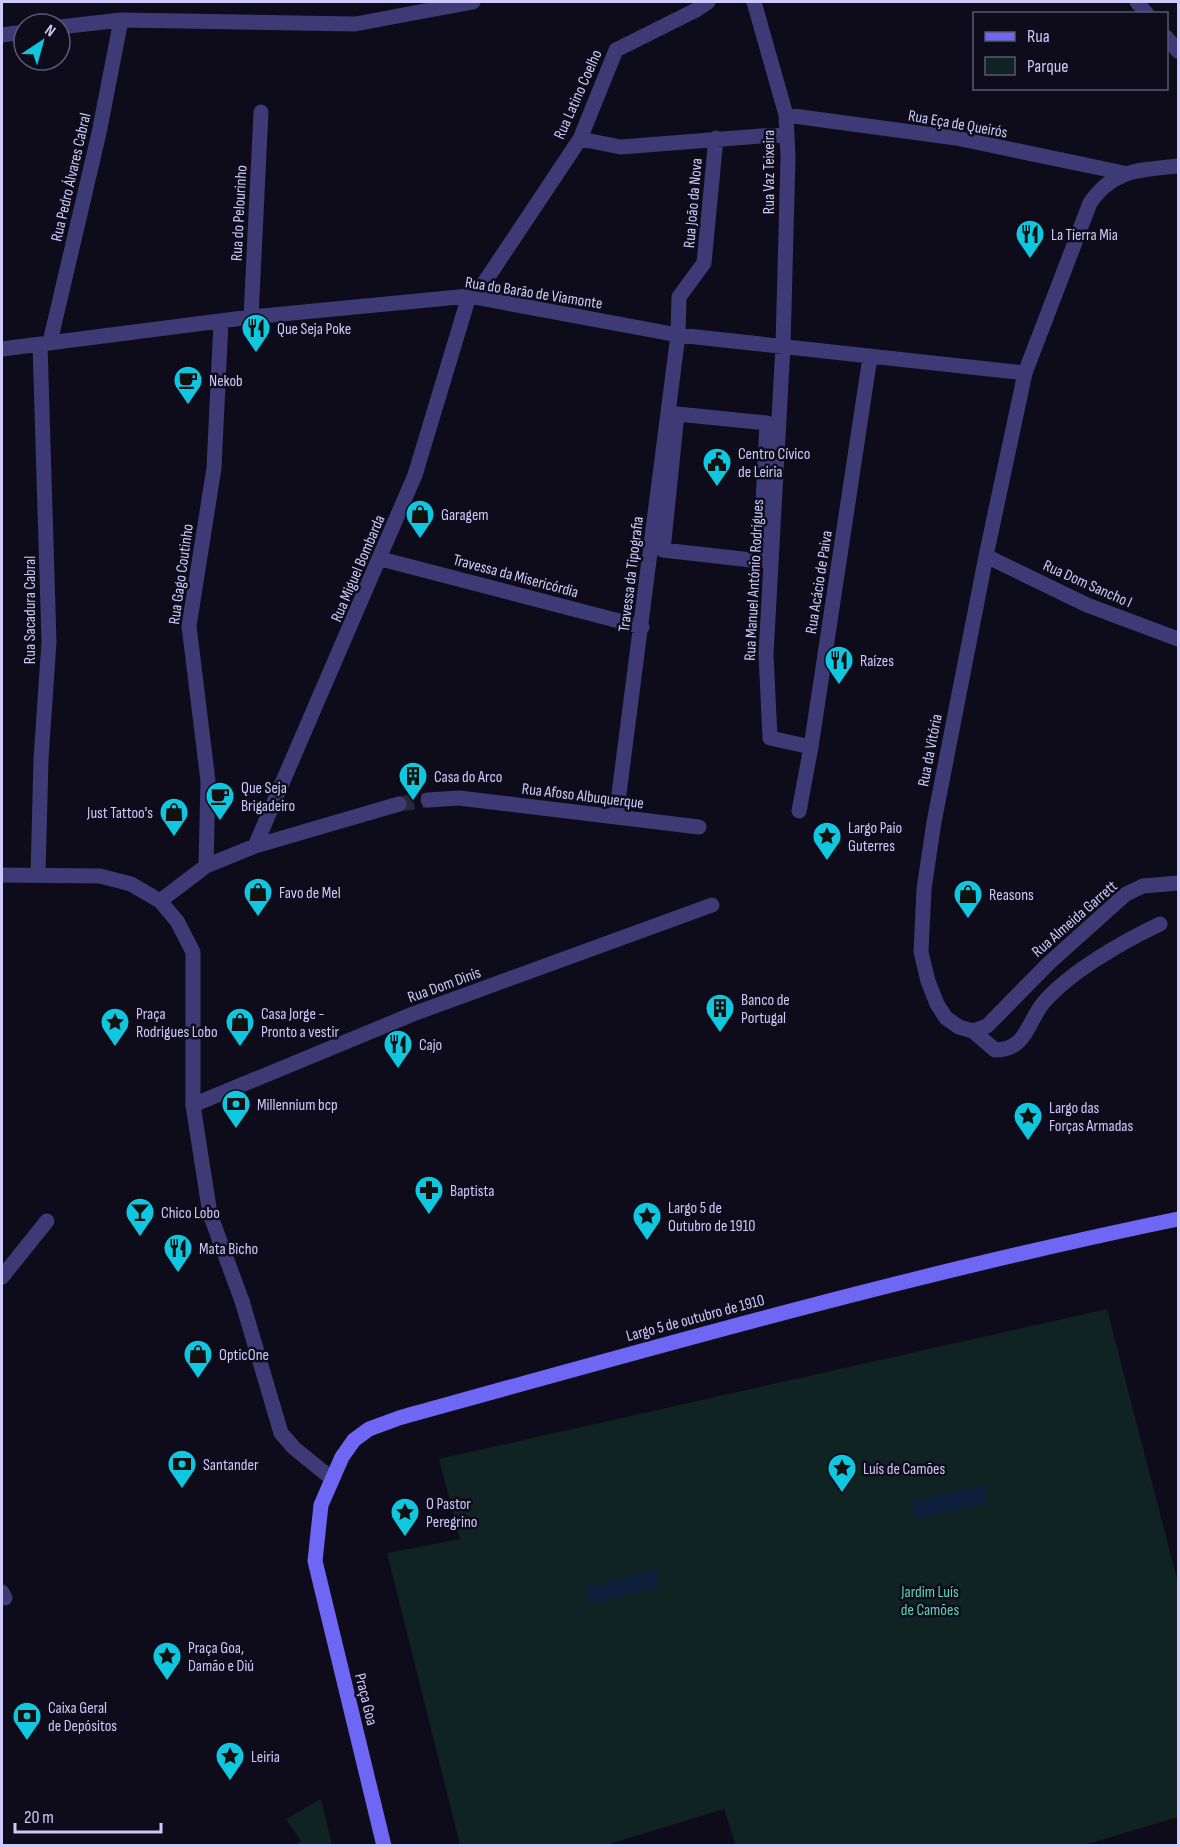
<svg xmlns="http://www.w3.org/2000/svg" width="1180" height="1847" font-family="'Sofia Sans Condensed',sans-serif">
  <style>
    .green { fill: #0f2323 }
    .water { fill: #0e1f3c }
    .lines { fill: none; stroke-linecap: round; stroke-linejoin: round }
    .street-tunnel { stroke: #2b283c; stroke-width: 15; stroke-dasharray: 15 8; stroke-linecap: butt }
    .lane { stroke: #3d3a76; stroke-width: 15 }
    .street { stroke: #3d3a76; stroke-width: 15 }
    .secondary { stroke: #6d67f4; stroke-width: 15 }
    .labels { text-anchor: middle; stroke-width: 5; stroke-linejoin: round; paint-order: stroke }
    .street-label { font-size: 16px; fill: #cfc9fb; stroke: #0e0c1a }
    .poi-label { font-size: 16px; fill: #cfc9fb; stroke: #0e0c1a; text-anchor: start }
    .park-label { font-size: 16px; fill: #5bd4b8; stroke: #0e0c1a }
  </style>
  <rect width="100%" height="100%" fill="#0e0c1a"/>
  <path class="green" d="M1107,1309L1178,1583V1817L1084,1845L736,1846L724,1809L606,1845H460L387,1553L460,1539L439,1459Z
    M321,1799L332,1845H295L301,1841L286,1819Z"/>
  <path class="water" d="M984,1485L988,1503L916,1519L912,1501Z
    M656,1569L660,1587L589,1605L585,1588Z"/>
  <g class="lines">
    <path class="street-tunnel" d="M399,804L428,800"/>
    <path class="lane" d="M2,875L100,876L131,884L160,901L177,921L193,952V1105L210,1214L242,1301
      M973,1031L995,1050C1027,1050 1027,1022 1044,1002C1071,971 1124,941 1160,924"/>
    <path class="street" d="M754,2L786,115L788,157L783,346L766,654L770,738L811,747
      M1137,2L1147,14
      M60,27L121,20L355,24L473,2
      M2,35L24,32
      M1166,37L1178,51
      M786,115L956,138L1124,173
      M580,139L621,147L787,134
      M1178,166C1141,170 1113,169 1090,203L1025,373L986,556L934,822L924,889L921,952L928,981L937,1004L946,1018L959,1027L973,1031L987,1026L1049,963L1126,894L1143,886L1178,883
      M251,317L261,112
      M50,342L99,133L121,20
      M2,349L251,317L469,296L678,335L1025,373
      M677,414L767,423L760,561L663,550Z
      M986,556L1087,605L1178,639
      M381,559L642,627
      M428,800L459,798L699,827
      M799,811L811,747L870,357
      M616,817L678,335L679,297L704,263L716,138
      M255,846L415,475L469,296L484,283L580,139L616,50L696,10L708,2
      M206,866L208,781L189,626L214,468L221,322
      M38,875L41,759L49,642L40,344
      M160,901L206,866L255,846L399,804
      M193,1105L413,1014L712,905
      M2,1277L47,1221
      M242,1301L281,1433L294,1448L331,1478
      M2,1592L5,1598"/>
    <path class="secondary" d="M384,1846L315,1561L321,1505L342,1457L354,1440L369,1429L399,1418C658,1346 916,1273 1178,1219"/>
  </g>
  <defs>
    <g id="restaurant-pin" transform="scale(1.5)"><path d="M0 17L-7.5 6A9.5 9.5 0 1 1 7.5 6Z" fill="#10c7e0" stroke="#0e0c1a"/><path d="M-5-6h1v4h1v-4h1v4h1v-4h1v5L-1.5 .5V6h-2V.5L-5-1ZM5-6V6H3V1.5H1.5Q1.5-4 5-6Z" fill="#111"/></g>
    <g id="cafe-pin" transform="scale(1.5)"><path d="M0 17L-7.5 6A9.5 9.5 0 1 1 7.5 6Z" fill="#10c7e0" stroke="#0e0c1a"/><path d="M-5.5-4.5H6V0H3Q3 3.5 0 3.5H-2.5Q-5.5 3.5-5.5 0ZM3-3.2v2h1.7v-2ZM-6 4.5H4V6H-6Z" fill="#111"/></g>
    <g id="civic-pin" transform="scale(1.5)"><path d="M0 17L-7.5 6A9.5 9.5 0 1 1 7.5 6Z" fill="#10c7e0" stroke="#0e0c1a"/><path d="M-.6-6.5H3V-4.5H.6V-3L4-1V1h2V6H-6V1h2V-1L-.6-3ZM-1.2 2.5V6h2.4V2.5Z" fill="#111"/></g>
    <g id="shop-pin" transform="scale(1.5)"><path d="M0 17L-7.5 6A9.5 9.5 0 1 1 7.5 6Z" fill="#10c7e0" stroke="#0e0c1a"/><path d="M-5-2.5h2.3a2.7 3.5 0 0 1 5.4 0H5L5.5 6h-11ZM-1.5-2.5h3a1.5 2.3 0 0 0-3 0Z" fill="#111"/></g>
    <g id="building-pin" transform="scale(1.5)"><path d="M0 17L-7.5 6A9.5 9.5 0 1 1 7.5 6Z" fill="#10c7e0" stroke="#0e0c1a"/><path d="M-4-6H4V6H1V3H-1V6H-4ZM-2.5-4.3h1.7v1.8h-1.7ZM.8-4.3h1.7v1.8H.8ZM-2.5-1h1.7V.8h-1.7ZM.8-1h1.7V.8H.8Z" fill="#111"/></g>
    <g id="sight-pin" transform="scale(1.5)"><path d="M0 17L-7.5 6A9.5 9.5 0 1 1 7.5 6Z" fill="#10c7e0" stroke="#0e0c1a"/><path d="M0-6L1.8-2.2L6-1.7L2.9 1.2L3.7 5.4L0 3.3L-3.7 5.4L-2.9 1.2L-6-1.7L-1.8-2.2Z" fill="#111"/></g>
    <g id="bank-pin" transform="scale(1.5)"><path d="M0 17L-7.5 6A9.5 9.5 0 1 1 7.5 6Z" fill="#10c7e0" stroke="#0e0c1a"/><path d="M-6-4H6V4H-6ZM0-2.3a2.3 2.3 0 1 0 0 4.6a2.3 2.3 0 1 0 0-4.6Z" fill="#111"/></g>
    <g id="pharmacy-pin" transform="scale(1.5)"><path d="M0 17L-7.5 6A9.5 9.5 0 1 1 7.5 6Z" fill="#10c7e0" stroke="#0e0c1a"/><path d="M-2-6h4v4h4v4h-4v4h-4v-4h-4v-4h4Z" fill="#111"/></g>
    <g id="bar-pin" transform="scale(1.5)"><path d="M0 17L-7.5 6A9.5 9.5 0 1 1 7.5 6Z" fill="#10c7e0" stroke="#0e0c1a"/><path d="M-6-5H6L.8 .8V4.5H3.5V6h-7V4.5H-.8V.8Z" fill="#111"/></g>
  </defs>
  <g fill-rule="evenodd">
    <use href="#restaurant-pin" x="1030" y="234"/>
    <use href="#restaurant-pin" x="256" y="328"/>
    <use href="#cafe-pin" x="188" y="380"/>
    <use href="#civic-pin" x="717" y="462"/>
    <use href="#shop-pin" x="420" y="514"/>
    <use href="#restaurant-pin" x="839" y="660"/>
    <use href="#building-pin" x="413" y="776"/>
    <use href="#cafe-pin" x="220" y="796"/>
    <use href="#shop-pin" x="174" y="812"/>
    <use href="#sight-pin" x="827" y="836"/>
    <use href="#shop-pin" x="258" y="892"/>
    <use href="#shop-pin" x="968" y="894"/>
    <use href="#building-pin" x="720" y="1008"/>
    <use href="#sight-pin" x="115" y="1022"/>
    <use href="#shop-pin" x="240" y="1022"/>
    <use href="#restaurant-pin" x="398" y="1044"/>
    <use href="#bank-pin" x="236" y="1104"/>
    <use href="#sight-pin" x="1028" y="1116"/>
    <use href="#pharmacy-pin" x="429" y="1190"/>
    <use href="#bar-pin" x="140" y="1212"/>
    <use href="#sight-pin" x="647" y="1216"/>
    <use href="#restaurant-pin" x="178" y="1248"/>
    <use href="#shop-pin" x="198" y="1354"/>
    <use href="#bank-pin" x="182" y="1464"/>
    <use href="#sight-pin" x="842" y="1468"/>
    <use href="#sight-pin" x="405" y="1512"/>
    <use href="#sight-pin" x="167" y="1656"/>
    <use href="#bank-pin" x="27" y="1716"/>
    <use href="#sight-pin" x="230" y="1756"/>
  </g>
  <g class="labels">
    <g class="street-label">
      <text transform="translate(577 94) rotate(-66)" y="6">Rua Latino Coelho</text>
      <text transform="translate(958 123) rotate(10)" y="6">Rua Eça de Queirós</text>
      <text transform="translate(768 172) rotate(-90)" y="6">Rua Vaz Teixeira</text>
      <text transform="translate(70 177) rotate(-77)" y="6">Rua Pedro Álvares Cabral</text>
      <text transform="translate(692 203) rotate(-85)" y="6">Rua João da Nova</text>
      <text transform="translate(238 213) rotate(-87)" y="6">Rua do Pelourinho</text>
      <text transform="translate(534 292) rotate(9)" y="6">Rua do Barão de Viamonte</text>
      <text transform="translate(357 568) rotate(-67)" y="6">Rua Miguel Bombarda</text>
      <text transform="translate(180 574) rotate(-82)" y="6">Rua Gago Coutinho</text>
      <text transform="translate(630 574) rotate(-83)" y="6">Travessa da Tipografia</text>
      <text transform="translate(516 575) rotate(15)" y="6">Travessa da Misericórdia</text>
      <text transform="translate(753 580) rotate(-87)" y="6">Rua Manuel António Rodrigues</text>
      <text transform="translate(818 582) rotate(-81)" y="6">Rua Acácio de Paiva</text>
      <text transform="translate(1088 583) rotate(24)" y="6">Rua Dom Sancho I</text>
      <text transform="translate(29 610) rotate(-90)" y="6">Rua Sacadura Cabral</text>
      <text transform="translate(929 750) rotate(-79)" y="6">Rua da Vitória</text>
      <text transform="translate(583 795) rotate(7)" y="6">Rua Afoso Albuquerque</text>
      <text transform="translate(1074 918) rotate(-41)" y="6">Rua Almeida Garrett</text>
      <text transform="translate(444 984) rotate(-20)" y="6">Rua Dom Dinis</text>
      <text transform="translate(695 1317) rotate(-15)" y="6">Largo 5 de outubro de 1910</text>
      <text transform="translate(367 1699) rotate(76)" y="6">Praça Goa</text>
    </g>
    <g class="poi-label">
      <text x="1051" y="240">La Tierra Mia</text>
      <text x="277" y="334">Que Seja Poke</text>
      <text x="209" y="386">Nekob</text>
      <text x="738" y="459">Centro Cívico<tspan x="738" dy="18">de Leiria</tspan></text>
      <text x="441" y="520">Garagem</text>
      <text x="860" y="666">Raízes</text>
      <text x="434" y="782">Casa do Arco</text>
      <text x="241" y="793">Que Seja<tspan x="241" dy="18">Brigadeiro</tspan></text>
      <text x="153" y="818" text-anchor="end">Just Tattoo's</text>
      <text x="848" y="833">Largo Paio<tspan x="848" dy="18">Guterres</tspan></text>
      <text x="279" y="898">Favo de Mel</text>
      <text x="989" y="900">Reasons</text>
      <text x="741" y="1005">Banco de<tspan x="741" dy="18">Portugal</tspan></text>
      <text x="136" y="1019">Praça<tspan x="136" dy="18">Rodrigues Lobo</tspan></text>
      <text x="261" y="1019">Casa Jorge -<tspan x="261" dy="18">Pronto a vestir</tspan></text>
      <text x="419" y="1050">Cajo</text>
      <text x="257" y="1110">Millennium bcp</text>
      <text x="1049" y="1113">Largo das<tspan x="1049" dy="18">Forças Armadas</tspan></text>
      <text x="450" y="1196">Baptista</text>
      <text x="668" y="1213">Largo 5 de<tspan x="668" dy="18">Outubro de 1910</tspan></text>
      <text x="161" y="1218">Chico Lobo</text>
      <text x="199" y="1254">Mata Bicho</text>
      <text x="219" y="1360">OpticOne</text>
      <text x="203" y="1470">Santander</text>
      <text x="863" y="1474">Luís de Camões</text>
      <text x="426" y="1509">O Pastor<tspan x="426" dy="18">Peregrino</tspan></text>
      <text x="188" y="1653">Praça Goa,<tspan x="188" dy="18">Damão e Diú</tspan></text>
      <text x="48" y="1713">Caixa Geral<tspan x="48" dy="18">de Depósitos</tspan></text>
      <text x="251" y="1762">Leiria</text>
    </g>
    <g class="park-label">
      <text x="930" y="1597">Jardim Luís<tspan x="930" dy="18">de Camões</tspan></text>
    </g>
  </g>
  <rect width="1180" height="1847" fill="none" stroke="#cfc9fb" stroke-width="6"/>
  <rect x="973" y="12" width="195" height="78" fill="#0e0c1a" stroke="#5b5874" stroke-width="1.5"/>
  <rect x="985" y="32" width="30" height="9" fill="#6d67f4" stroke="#5b5874" stroke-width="1.5"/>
  <text x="1027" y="42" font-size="18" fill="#cfc9fb">Rua</text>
  <rect x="985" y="57" width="30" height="18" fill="#0f2323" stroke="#5b5874" stroke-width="1.5"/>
  <text x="1027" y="72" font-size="18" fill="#cfc9fb">Parque</text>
  <g transform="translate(42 42) rotate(36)"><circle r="28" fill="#0e0c1a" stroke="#5b5874" stroke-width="1.5"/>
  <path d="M0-4.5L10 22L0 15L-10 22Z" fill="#10c7e0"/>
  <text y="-9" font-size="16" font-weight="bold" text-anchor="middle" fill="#cfc9fb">N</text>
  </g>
  <path d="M15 1823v9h146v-9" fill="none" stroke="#cfc9fb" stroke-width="3"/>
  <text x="24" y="1823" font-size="18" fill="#cfc9fb" stroke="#0e0c1a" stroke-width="4.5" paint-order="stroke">20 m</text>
</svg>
